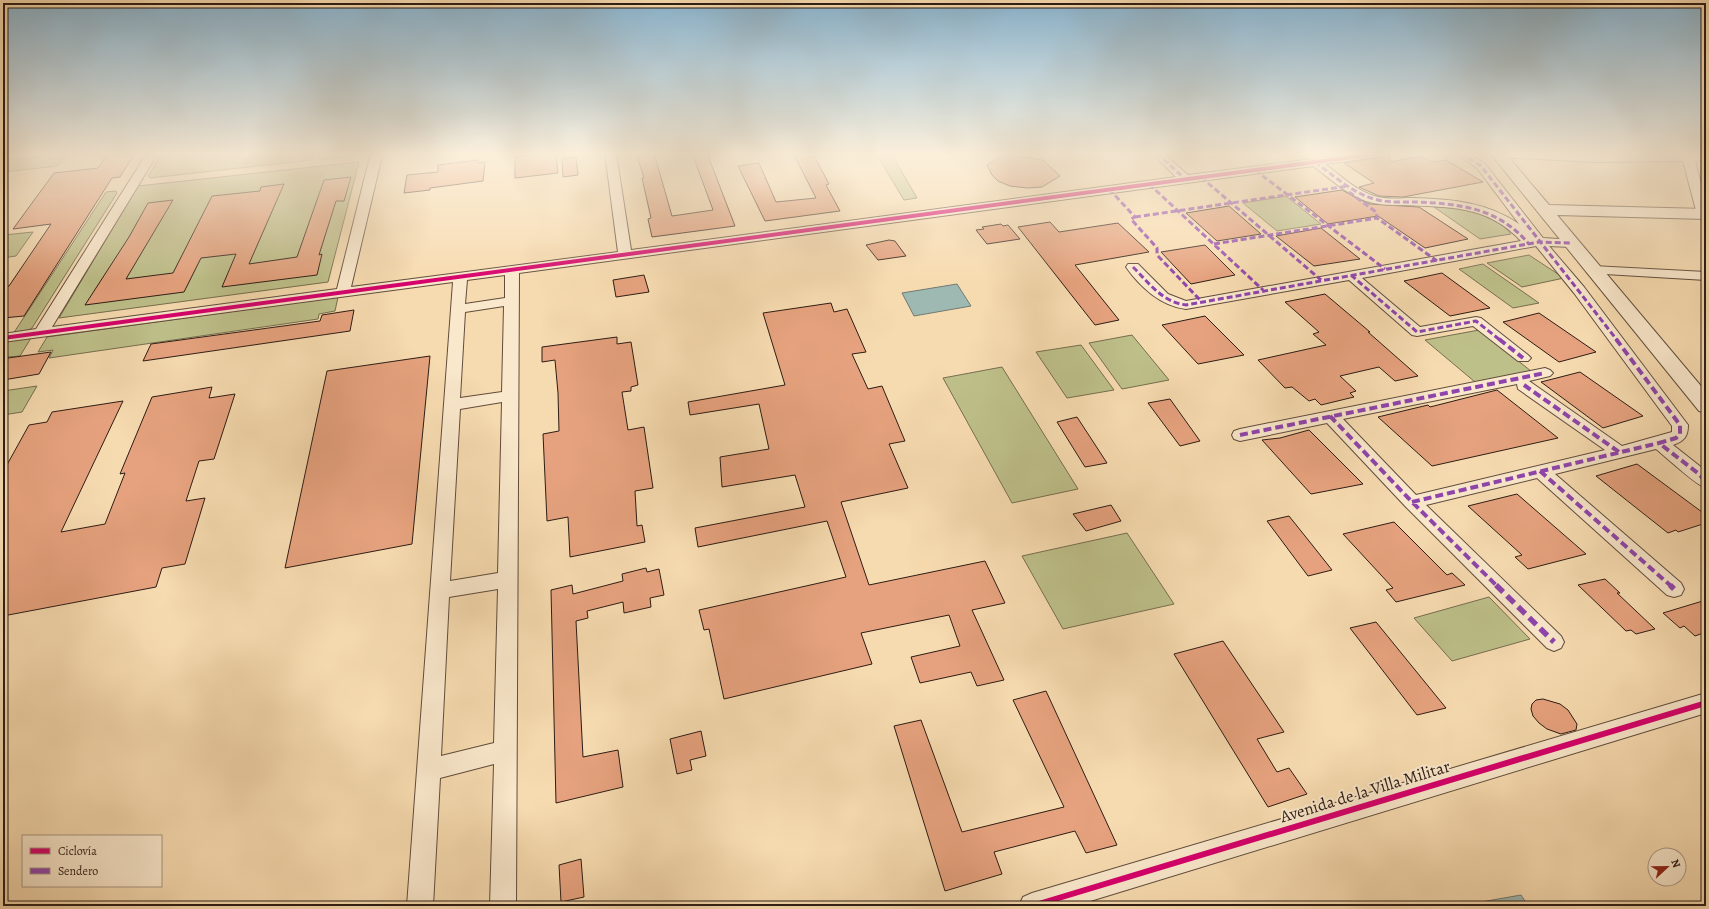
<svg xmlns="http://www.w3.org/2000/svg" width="1709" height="909" font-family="Alegreya,serif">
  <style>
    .green { fill: #bec08a; stroke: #766e4f }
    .water { fill: #9eb9b2; stroke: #717a73 }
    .building { fill: #e6a27e; stroke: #2d1c14 }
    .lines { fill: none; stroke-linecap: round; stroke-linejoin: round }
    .minor-casing { stroke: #604c3b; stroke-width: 2 }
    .tertiary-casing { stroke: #604c3b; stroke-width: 2 }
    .minor { fill: #fae8cc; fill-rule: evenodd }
    .tertiary { fill: #fae8cc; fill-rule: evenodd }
    .quiet-far2 { stroke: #8e44ad; stroke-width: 3; stroke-dasharray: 6 3; stroke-linecap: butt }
    .quiet-far1 { stroke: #8e44ad; stroke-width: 4; stroke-dasharray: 8 4; stroke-linecap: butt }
    .quiet { stroke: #8e44ad; stroke-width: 5.5; stroke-dasharray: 10 5.5; stroke-linecap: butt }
    .cycleway-far1-casing { stroke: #fae8cc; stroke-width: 6 }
    .cycleway-casing { stroke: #fae8cc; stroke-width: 9 }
    .cycleway-far1 { stroke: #d6006c; stroke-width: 4 }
    .cycleway { stroke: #d6006c; stroke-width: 6 }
    .labels { text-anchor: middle; stroke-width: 4; stroke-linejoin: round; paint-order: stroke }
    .near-street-label { font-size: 17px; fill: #2d1c14; stroke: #fae8cc }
  </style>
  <rect width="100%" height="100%" fill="#f7dbb0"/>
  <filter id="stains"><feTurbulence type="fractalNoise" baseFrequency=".005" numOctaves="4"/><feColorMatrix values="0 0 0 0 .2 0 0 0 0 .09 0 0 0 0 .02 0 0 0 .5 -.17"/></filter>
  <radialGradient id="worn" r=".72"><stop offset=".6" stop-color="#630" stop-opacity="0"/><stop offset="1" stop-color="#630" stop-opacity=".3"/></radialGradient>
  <path class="green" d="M163,153H315L312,160L150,178L148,176Z
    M322,153H382L320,160Z
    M68,154L58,166L3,172V160Z
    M892,155L917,198L904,200L878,157Z
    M359,162L328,282L59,318L138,186Z
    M116,191L117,193L32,328L25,332L13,334L106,192Z
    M1286,196L1321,224L1277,231L1243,203Z
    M1434,207C1459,208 1495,212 1511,234L1480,239Z
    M33,232L16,256L3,258L4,235Z
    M1529,255L1564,278L1522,287L1487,263Z
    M1483,264L1539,303L1513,308L1459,269Z
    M338,297L335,311L319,314L318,319L49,358L53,350L38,352L47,337Z
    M1479,330L1531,371L1475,382L1425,340Z
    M1132,335L1169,380L1122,389L1089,343Z
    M31,338L20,356L7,357L3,363V341Z
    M1081,345L1114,390L1067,398L1036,352Z
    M1002,367L1078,489L1012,503L943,378Z
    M37,386L22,412L3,415V391Z
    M1127,533L1174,604L1063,629L1022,556Z
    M1489,597L1530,639L1452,661L1414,618Z"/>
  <path class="water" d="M957,284L971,306L914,316L902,293Z
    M1521,895L1528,906H1458Z"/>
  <path class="building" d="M108,153H135L120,177L112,178L24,316L3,318V287L9,286L51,224L13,229L54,173L98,168Z
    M556,153L558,173L515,178V157Z
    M636,153H654L672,216L713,210L692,153H707L735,226L652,237L648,219L651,218L642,178H644Z
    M798,153H808L810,157L814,156L829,184L826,185L840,211L765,221L738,166L759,163L776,202L816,198L794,155Z
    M1388,153L1390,162L1421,156L1431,162L1446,160L1483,182L1403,197L1379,196L1359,187L1374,183L1344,163L1382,157L1386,156Z
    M1009,155L1043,160L1060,176L1042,187L1028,188L1010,186L998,181L992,175L987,165L996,159Z
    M576,157L578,175L563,177L562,159Z
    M478,160V163L485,162L483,181L430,188V190L404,193L407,175L438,172V165Z
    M351,177L344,201H336L319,255L322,254L317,275L222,287L236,254L201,258L184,292L85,305L129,237L148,203L173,200L126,279L173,273L212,196L260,191L261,187L284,184L249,264L297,257L324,180Z
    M1342,190L1358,199L1370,204L1419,207L1468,239L1425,248L1378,216L1328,224L1295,197Z
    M1229,206L1261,234L1217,241L1186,213Z
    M1050,222L1059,232L1118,223L1149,252L1075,265L1119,320L1095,325L1018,227Z
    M1001,224L1003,226L1008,225L1020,239L987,244L976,230L984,229L982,227Z
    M1321,228L1360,259L1314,266L1276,236Z
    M889,240L895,241L906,256L878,260L866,245Z
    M1205,245L1235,275L1191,284L1161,252Z
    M1442,273L1490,308L1450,316L1404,281Z
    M644,275L649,292L616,297L613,280Z
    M1325,294L1370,332H1368L1418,376L1395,381L1379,367L1340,376L1356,391L1350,393L1354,397L1321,405L1315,399L1309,401L1292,387L1285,388L1258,360L1326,345L1313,334L1319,332L1285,302Z
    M831,303L834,312L847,309L866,352L852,354L868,389L882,386L905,441L889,444L908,488L841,502L869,585L985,561L1005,603L972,610L1004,680L977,686L971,672L920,683L911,657L960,646L949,615L861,633L872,664L724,699L709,629L704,630L699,610L846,577L827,521L698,547L695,528L805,507L795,475L722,487L720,457L769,449L759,404L690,415L688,402L785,385L763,313Z
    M354,310L350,331L143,361L151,344L320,321L322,315Z
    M1539,313L1596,352L1559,362L1503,322Z
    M1205,316L1244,355L1198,364L1162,325Z
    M617,337V344L631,342L638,385L631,387V391L622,392L628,430L644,427L653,488L635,491L637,526L642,525L645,542L570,557L568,517L547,521L543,434L559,431L558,393L555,360L542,362V347Z
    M51,352L39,374L3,380V367L8,358Z
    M430,356L412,544L285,568L327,371Z
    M1580,372L1643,416L1603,428L1541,382Z
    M212,387L209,398L235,394L214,459L199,461L186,501L205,498L185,564L162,568L156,587L3,616V472L29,425L47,422L52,412L123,401L61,532L105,524L125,473L120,474L152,397Z
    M1497,390L1558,438L1432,466L1378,417L1428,405L1430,407Z
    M1170,399L1200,441L1180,446L1148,403Z
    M1077,417L1107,463L1085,467L1057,422Z
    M1309,430L1363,484L1311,494L1262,440L1280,438Z
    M1637,464L1706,515V523L1678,532L1676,530L1668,533L1596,476Z
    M1517,494L1586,554L1528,569L1515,557L1522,555L1468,506Z
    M1111,505L1121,521L1086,531L1073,514Z
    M1289,516L1313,546L1332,570L1308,576L1267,521Z
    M1394,522L1447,575L1452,573L1465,585L1396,602L1386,590L1393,588L1343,534Z
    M646,568L647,572L659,569L664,595L650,598L651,607L624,613L623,602L587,611L588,618L576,621L583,757L618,750L623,787L556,803L551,590L572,585L573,594L623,581L622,574Z
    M1605,579L1620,593H1617L1655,629L1636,634L1631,630L1626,631L1578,585Z
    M1706,600V632L1695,636L1684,626L1680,628L1663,613Z
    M1376,622L1446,708L1417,715L1350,628Z
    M1223,641L1284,732L1257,739L1277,772L1289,768L1307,794L1268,807L1174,654Z
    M1046,691L1117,845L1086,853L1075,831L994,852L1002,874L945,891L894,726L921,720L962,832L1064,807L1013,700Z
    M1543,699L1560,704L1568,710L1577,724L1576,730L1561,734L1547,729L1539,723L1533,716L1531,709L1532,704L1536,700Z
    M701,731L706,756L690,760L692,770L677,774L670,739Z
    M581,859L584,897L561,902L559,865Z"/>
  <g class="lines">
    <g class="minor-casing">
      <path id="minor" d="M147,153H158L52,327L337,289L370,156L376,153L382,156L351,287L618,252L605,153H616L631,250L1176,177L1152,153H1163L1188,175L1359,153H1387L1386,155L1382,156L1325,164C1340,175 1355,190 1374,196C1386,200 1401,198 1413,198C1451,199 1487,202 1519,224L1477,168L1455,153H1468L1485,164L1543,238L1575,240L1576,243L1570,247L1549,246L1584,287L1688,425C1688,437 1684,441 1673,445L1706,471V488C1697,486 1666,457 1656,449L1555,474L1681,583L1684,589L1681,595L1674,597L1667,595L1537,478L1426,505L1561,636L1564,642L1561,648L1554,651L1547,648L1406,507L1327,423L1240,441L1234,439L1232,435L1234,431L1240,429L1545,368L1550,370L1553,373L1550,376L1529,381L1622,446L1672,432V426L1574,293L1536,246L1362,278L1420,327L1476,317L1481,318L1528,355L1531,358L1528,361H1518L1473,326L1417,336L1412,335L1349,280L1186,309C1161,306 1140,287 1126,267L1128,264H1138L1168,294L1186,301L1521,241C1488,205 1448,207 1402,205C1390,205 1378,205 1366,201C1346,194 1330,178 1313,166L519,273L516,906H490L494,764L440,778L433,906H407L453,282L3,342V334L36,329ZM505,275V298L465,304L467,280ZM504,306L502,392L460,398L465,312ZM1517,384L1518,389L1605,450L1416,495L1343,419ZM502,402L498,573L450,581L460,409ZM498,589L494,743L441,756L449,597Z
        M1493,153L1596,156L1706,154V160L1695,161L1706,202V217H1699L1697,214L1683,161L1596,162L1498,157L1494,156Z
        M1593,266L1706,272V280L1588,273L1586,270L1588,267Z
        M1706,693V713L1074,906H1019L1023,897L1032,893Z"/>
    </g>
    <g class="tertiary-casing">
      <path id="tertiary" d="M1490,153H1505L1549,205L1706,209V219L1557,215L1706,392V413L1699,411Z"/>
    </g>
    <use href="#minor" class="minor"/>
    <use href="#tertiary" class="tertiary"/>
    <path class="quiet-far2" d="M1157,153L1185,179
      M1461,153L1481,166L1617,340
      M1315,162C1333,175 1350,191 1371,198C1385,203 1402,202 1416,202C1462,204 1498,208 1529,244
      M1255,170L1385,269
      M1201,177L1321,280
      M1149,184L1263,290
      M1109,189L1135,217L1131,219L1157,248V255L1201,301
      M1349,192L1376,212L1377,218L1437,261
      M1135,217L1348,186
      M1214,244L1377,218
      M1133,267C1149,283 1162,302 1186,305L1539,242L1570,243
      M1351,275L1417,332L1476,321L1500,340"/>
    <path class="quiet-far1" d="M1499,339L1523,358
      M1616,339L1680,425V434L1676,438L1659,443L1699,474L1706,482
      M1524,385L1619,452
      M1330,416L1412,502L1497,586
      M1240,435L1545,373
      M1540,471L1671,586
      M1412,502L1659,443"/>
    <path class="quiet" d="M1496,585L1554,642
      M1670,585L1674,589"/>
    <g class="cycleway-far1-casing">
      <path id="cycleway-far1" d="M3,338L1382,153"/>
    </g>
    <g class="cycleway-casing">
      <path id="cycleway" d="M1032,906L1706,703"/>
    </g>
    <use href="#cycleway-far1" class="cycleway-far1"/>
    <use href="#cycleway" class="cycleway"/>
  </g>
  <linearGradient id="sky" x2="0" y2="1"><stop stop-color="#8ab6d2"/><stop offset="0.55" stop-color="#fbefdb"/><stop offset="1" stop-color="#fbefdb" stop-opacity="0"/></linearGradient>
  <rect width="1709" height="280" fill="url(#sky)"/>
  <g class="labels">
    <g class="near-street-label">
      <text transform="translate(1365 791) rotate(-17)" y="6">Avenida de la Villa Militar</text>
    </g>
  </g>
  <rect width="1709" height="909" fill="none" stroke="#f7dbb0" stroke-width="16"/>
  <rect x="4" y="4" width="1701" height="901" fill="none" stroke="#2d1c14" stroke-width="2"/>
  <rect x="8" y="8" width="1693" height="893" fill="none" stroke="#2d1c14"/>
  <rect x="22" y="835" width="140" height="52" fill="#fae8cc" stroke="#a89682"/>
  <rect x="30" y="848" width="20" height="6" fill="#d6006c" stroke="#a89682"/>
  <text x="58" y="855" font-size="12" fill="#2d1c14">Ciclovía</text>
  <rect x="30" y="868" width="20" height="6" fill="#8e44ad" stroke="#a89682"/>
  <text x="58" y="875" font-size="12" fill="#2d1c14">Sendero</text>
  <g transform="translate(1667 867) rotate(68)"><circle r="19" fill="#fae8cc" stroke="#a89682"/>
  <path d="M0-3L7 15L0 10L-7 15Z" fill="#8f2418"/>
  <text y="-6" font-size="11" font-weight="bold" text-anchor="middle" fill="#2d1c14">N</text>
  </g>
  <rect width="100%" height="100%" filter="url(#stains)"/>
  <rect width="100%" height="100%" fill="url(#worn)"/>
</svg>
